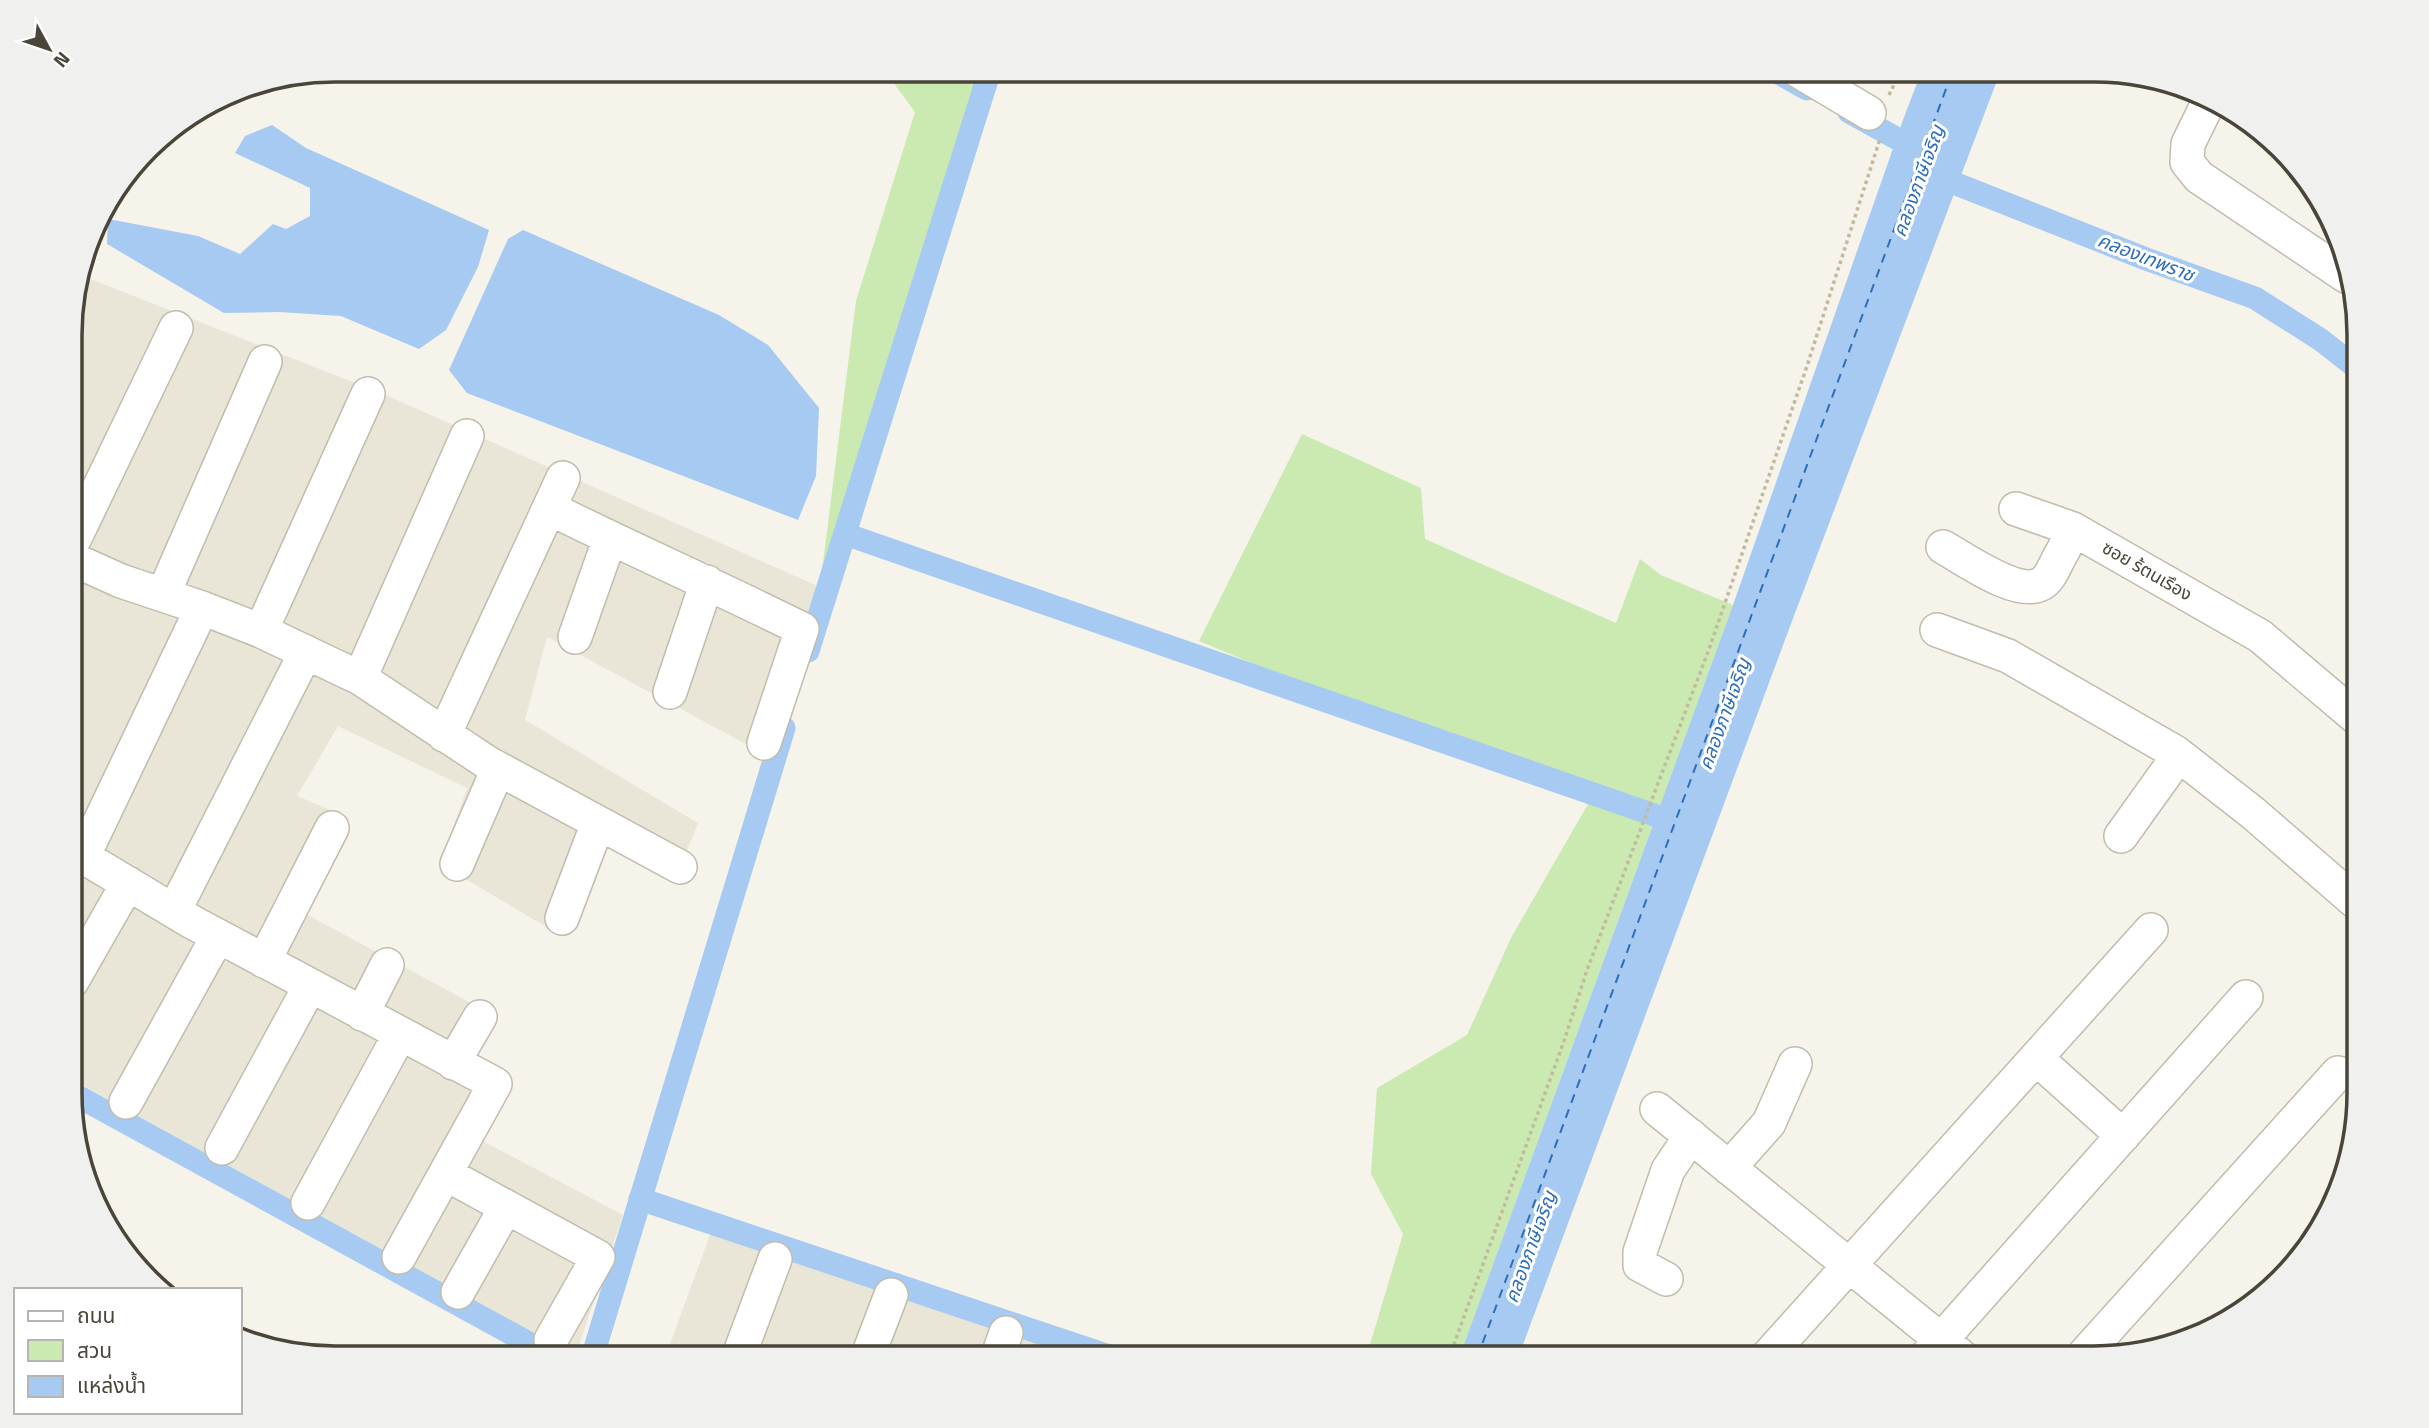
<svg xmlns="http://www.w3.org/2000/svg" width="2429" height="1428" font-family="'Titillium Web','Noto Sans Thai',sans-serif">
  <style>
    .residential { fill: #e9e6d8 }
    .green { fill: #caeab2 }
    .water { fill: #a6caf2 }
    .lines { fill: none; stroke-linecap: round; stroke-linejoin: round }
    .canal { stroke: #a6caf2; stroke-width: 23 }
    .ferry { stroke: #2e6db8; stroke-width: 2; stroke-dasharray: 9 7; stroke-linecap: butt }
    .minor-casing { stroke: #c1bcac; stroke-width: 36 }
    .path { stroke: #c3ba9d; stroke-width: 3.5; stroke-dasharray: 3.5 3.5; stroke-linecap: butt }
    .minor { stroke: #fff; stroke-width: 33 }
    .labels { text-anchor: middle; stroke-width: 6; stroke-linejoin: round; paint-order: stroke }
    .street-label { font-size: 18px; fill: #494538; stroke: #fff }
    .water-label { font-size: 19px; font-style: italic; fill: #2e6db8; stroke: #fff }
    .rim { fill: none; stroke: #494538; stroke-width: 3.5 }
  </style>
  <rect width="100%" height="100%" fill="#f5f3ea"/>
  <path class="residential" d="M80,275L383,394L820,587L772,758L547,637L525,720L698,823L676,878L601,842L562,936L440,864L467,788L338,726L297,796L349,818L304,913L495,1016L468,1059L506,1083L477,1138L623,1215L575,1357L72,1079V301Z
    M711,1232L1089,1358H665Z"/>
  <path class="green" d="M884,70H989L995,75L858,530L820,587L856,301L915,112Z
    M1302,434L1421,488L1425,539L1616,623L1640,559L1661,575L1733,605L1459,1358H1366L1403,1234L1371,1174L1377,1088L1467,1035L1512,936L1588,804L1199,641Z"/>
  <path class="water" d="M1922,70H2001L1789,629L1518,1358H1459L1733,605L1903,120Z
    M272,125L306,148L489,230L478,267L446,330L419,349L341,316L279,312L224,313L107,244L108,219L198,236L240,254L273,224L286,229L310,216V188L235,153L245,136Z
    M523,230L719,315L768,345L819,408L816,476L798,520L467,393L449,370L508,239Z"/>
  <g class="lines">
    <path class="canal" d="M1773,70L1807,89
      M1849,112L1923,153
      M1931,174L2146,259L2255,298L2321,340L2358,369
      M845,534L1683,825
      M808,651L990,70
      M72,1093L556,1358
      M640,1199L1115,1358
      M592,1358L784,728"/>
    <path class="ferry" d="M1477,1358L1953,70"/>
    <g class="minor-casing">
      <path id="minor" d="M1797,70L1869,113
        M2210,99L2188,144L2187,162L2199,177L2346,276
        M549,508C633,550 718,587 802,629L764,743
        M2016,509L2073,529
        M72,544L176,328
        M1943,547C1965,559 2017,597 2041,584C2050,579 2054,567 2059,558C2064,548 2070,540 2073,529L2260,636L2358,719
        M72,559L121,581L202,608L261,631L360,678L488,763L680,867
        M163,595L265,362
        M1937,630L2008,656L2175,752L2253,813L2358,904
        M261,631L368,394
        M575,637L610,538
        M360,678L467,436
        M670,692L707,582
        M444,735L563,478
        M2121,836L2179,755
        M72,850L192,922L495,1084L399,1257
        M83,857L202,608
        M457,864L498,769
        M174,911L306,652
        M562,918L598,823
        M264,961L332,828
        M72,981L128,883
        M362,1014L387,965
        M2036,1058L2123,1136
        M453,1063L480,1017
        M126,1102L218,936
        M1657,1109L1962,1357
        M222,1148L310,986
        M1729,1168L1769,1123L1795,1064
        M446,1174L598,1257L551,1340
        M308,1203L400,1034
        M1666,1279L1640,1265V1252L1668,1170L1691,1136
        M458,1292L506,1207
        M2082,1357L2338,1073
        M738,1358L775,1259
        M867,1358L891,1295
        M997,1358L1006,1333
        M1766,1358L2151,930
        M1925,1358L2246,997"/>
    </g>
    <path class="path" d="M1889,95L1901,70
      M1449,1358L1564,1041L1587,970L1708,652L1807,366L1880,139"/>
    <use href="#minor" class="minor"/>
  </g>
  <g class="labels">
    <g class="street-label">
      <text transform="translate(2147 571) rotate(30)" y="6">ซอย ร้ตนเรึอง</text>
    </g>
    <g class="water-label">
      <text transform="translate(1918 181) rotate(-70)" y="7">คลองภาษีเจริญ</text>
      <text transform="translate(2146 257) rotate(21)" y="7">คลองเทพราช</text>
      <text transform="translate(1724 714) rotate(-70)" y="7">คลองภาษีเจริญ</text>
      <text transform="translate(1530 1247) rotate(-70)" y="7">คลองภาษีเจริญ</text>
    </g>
  </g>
  <path d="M0 0H2429V1428H0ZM335 82H2094A253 253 0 0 1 2347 335V1093A253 253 0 0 1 2094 1346H335A253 253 0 0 1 82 1093V335A253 253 0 0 1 335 82Z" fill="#f0f0ef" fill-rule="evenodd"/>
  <path class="rim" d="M335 82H2094A253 253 0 0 1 2347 335V1093A253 253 0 0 1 2094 1346H335A253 253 0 0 1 82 1093V335A253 253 0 0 1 335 82Z"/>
  <rect x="14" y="1288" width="228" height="126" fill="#ffffff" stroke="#b6b5af" stroke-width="2"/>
  <rect x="28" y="1311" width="35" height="10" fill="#ffffff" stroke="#b6b5af" stroke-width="2"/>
  <text x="77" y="1323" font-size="21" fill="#494538">ถนน</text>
  <rect x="28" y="1340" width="35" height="21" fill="#caeab2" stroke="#b6b5af" stroke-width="2"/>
  <text x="77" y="1358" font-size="21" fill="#494538">สวน</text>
  <rect x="28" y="1376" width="35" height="21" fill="#a6caf2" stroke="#b6b5af" stroke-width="2"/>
  <text x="77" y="1393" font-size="21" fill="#494538">แหล่งน้ำ</text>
  <g transform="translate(49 49) rotate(130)" stroke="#ffffff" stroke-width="5" paint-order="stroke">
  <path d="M0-5L12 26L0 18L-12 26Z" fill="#494538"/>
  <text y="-10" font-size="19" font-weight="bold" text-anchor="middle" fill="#494538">N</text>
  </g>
</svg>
